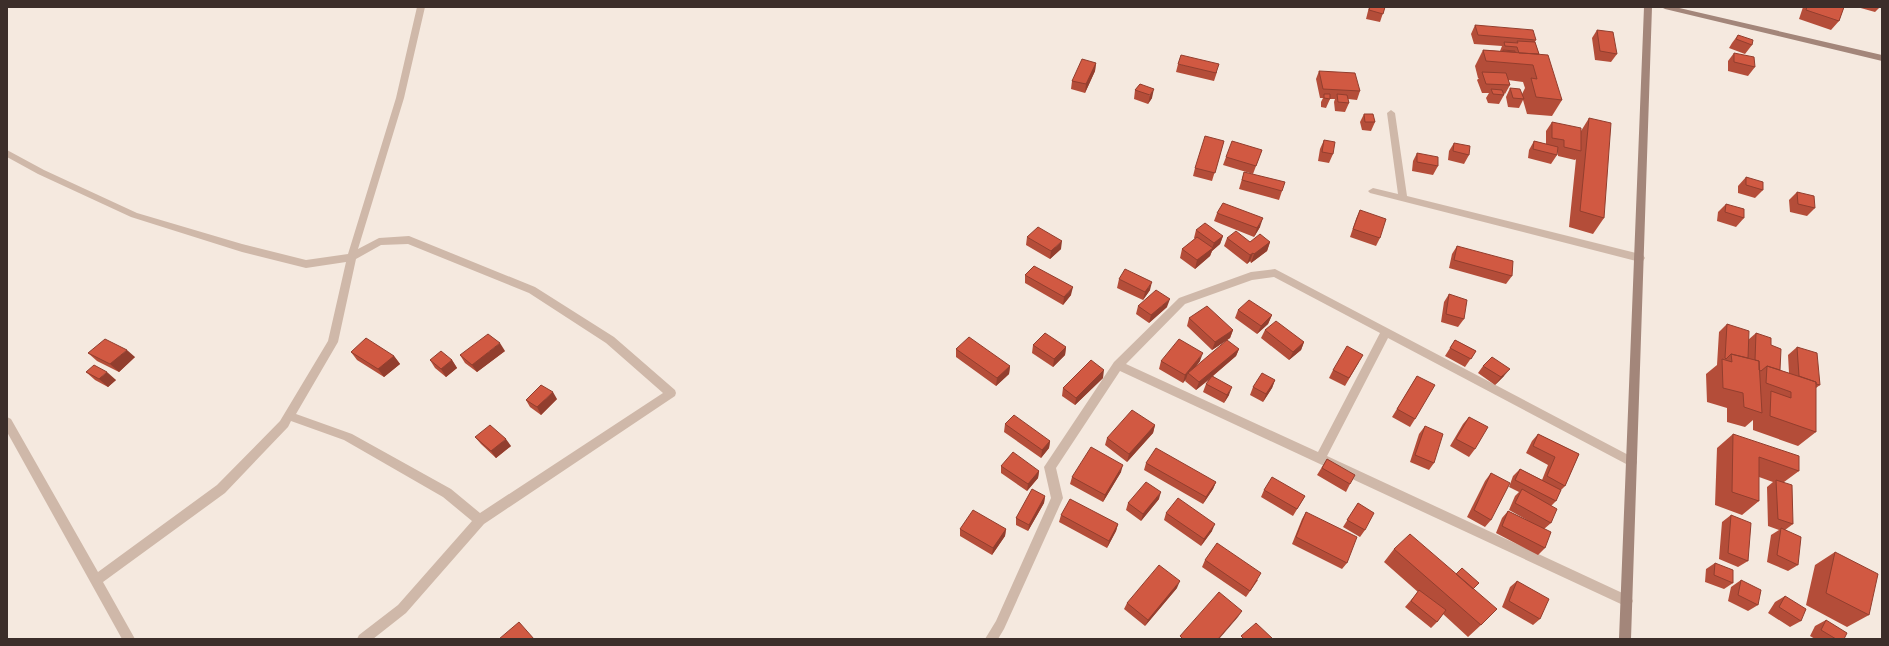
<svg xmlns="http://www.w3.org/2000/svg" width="1889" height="646" font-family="Mulish,sans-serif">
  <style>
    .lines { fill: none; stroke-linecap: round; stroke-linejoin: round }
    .street { fill: #cfb8a9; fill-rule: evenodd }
    .secondary { fill: #a3867a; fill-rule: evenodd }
    .wall { fill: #b44d39 }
    .shaded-wall { fill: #923e2e }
    .building { fill: #d15942; stroke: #923e2e }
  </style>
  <rect width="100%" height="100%" fill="#f5e9df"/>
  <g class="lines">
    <path class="street" d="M417,7H425L404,98L358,249L379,238L409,236L535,287L614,337L675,390L676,393L675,396L484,524L406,613L373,639H357L359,635L398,605L472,521L443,497L344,440L291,421L288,427L225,493L103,582L135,639H122L7,432V417L11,419L98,572L217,485L280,421L328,341L346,262L306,268L242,252L131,217L38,174L7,157V150L44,170L137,213L242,244L306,260L348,254L396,98ZM408,244L529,293L606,343L663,393L480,513L451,489L352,434L296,414L338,342L356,259L381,245Z
      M1391,110L1395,113L1407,196L1640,254L1643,255L1645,258L1643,261L1640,262L1370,193L1368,191L1373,188L1398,194L1387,113Z
      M1275,269L1636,459L1637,462L1636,465L1632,467L1628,465L1388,338L1327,456L1631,597L1633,601L1631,605L1627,607L1623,605L1120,371L1056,468L1063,498L1004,629L998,639H985L996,621L1051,498L1044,467L1114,362L1179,298L1251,272ZM1274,277L1380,333L1318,452L1126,364L1185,304L1252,280Z"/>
    <path class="secondary" d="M1644,7H1652L1631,639H1619Z
      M1661,7H1675L1882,55V61L1665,9Z"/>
  </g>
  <path class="wall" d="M1369,7H1385L1380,22L1366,19Z
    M1803,7H1844L1839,21L1831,30L1799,19Z
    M1857,7H1880L1875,12Z
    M1475,25L1536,40L1535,42L1539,54L1562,100L1552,116L1527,114L1523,100L1519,108L1508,107L1506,97L1510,88L1522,94L1525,88L1523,82L1508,80L1510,85L1505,94L1503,93L1504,95L1499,104L1488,103L1486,98L1489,93H1482L1477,80L1479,78H1478L1475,66L1483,50L1500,51L1502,46L1474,44L1471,34Z
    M1597,30L1617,54L1611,62L1595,60L1592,38Z
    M1738,35L1752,45L1745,54L1729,48L1732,43Z
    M1734,53L1755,67L1748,76L1728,71V61Z
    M1096,63L1095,71L1085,93L1071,89L1072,81Z
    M1178,64L1217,72L1214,81L1176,72Z
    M1319,71L1360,91L1357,100L1348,99L1349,103L1345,112L1335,111L1334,102L1335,99H1330L1326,108L1321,107V102L1323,98H1320L1316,79Z
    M1140,84L1152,98L1148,104L1134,99L1135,90Z
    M1364,114L1375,122L1371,131L1362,130L1360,122Z
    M1589,118L1604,218L1593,234L1569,227L1576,159L1575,160L1558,156V149L1557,155L1551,164L1528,158L1529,150L1534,141L1546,144V131L1552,122L1581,131Z
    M1324,140L1333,154L1329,163L1318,161L1320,149Z
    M1224,141L1212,181L1193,176L1195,168Z
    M1454,143L1469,155L1464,164L1448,160L1449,151Z
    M1262,150L1253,174L1223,165L1226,157Z
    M1417,153L1438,166L1433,175L1412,171L1413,161Z
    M1244,172L1282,191L1279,200L1239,189Z
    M1746,177L1763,190L1755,198L1738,193V186Z
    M1797,192L1815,208L1807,216L1790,212L1789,200Z
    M1726,204L1744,218L1736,227L1717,221L1718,212Z
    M1360,210L1380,238L1376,246L1350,237L1356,219Z
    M1217,213L1260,227L1254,237L1214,221Z
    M1196,230L1223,236L1220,244L1212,251L1210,256L1195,269L1180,258L1182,249L1195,239L1194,238Z
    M1027,237L1061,249L1050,259L1026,245Z
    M1227,238L1250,242H1270L1267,251L1251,263L1250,261L1247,264L1224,246Z
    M1457,246L1512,276L1506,284L1449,268L1452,254Z
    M1025,275L1071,295L1063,305L1025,283Z
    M1119,279L1150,290L1143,300L1117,288Z
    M1449,294L1464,319L1458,327L1441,322L1444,302Z
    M1138,306L1167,307L1149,323L1136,314Z
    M1238,310L1272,315L1268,324L1257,334L1235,318Z
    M1189,318L1233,330L1230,338L1212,350L1187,326Z
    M1727,324L1748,340L1756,333L1771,345L1780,370L1789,373L1788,355L1797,347L1820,385L1816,388V432L1798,446L1753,430V420L1745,427L1727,422V408L1707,402L1706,374L1717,365L1719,332Z
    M1265,330L1304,342L1301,350L1289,360L1261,338Z
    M1455,340L1476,351L1465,367L1445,356Z
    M1033,345L1066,347L1065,355L1053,367L1032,353Z
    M956,349L1010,366L1009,374L996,386L956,357Z
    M1239,349L1236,356L1213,376L1229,395L1224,403L1203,392L1206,384L1210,379L1196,390L1185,381L1186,379L1183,383L1159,369L1161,361H1200L1196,366Z
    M505,351L477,372L465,363L460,355Z
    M351,352L394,356L400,364L384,377L357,360Z
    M88,353L135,357L119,372L97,361Z
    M430,360H452L457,368L446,377L435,368Z
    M1359,362L1345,386L1329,378L1333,370Z
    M1483,366L1504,376L1495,385L1478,373Z
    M86,372L116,380L108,387L95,380Z
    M1417,376L1415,419L1410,427L1392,417Z
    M1103,378L1075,405L1062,396L1063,388Z
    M1275,380L1272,388L1263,402L1250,395L1253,387Z
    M557,399L541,415L530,407L526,400Z
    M1469,417L1475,449L1469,457L1450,446L1463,424Z
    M1005,424L1050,441L1049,448L1041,458L1004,432Z
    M1155,425L1153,433L1127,462L1105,445L1107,438Z
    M1425,426L1434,463L1429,470L1410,462L1419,434Z
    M1538,434L1579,454L1565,486L1560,491L1556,501L1551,506V523L1544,529L1545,548L1538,555L1496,533L1502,518L1508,511L1532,523L1509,510L1515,496L1519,492L1509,487L1513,476L1520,469L1542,480L1548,465L1526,453L1532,441Z
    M1733,434L1799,471L1784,482L1793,524L1785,530L1798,565L1788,571L1767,562L1771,535L1779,530L1768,526L1767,487L1773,482L1759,477V501L1742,515L1715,505L1717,448Z
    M475,437L511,446L496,458L481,444Z
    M1327,459L1350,484L1346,492L1317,475Z
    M1146,463L1216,482L1213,489L1203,504L1144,470Z
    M1001,466L1039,471L1038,478L1027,491L1001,473Z
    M1121,472L1103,502L1070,484L1072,477Z
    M1491,473V520L1485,527L1467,517L1485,481Z
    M1264,490L1305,496L1293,516L1261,497Z
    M1045,496L1044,503L1028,531L1016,525V518Z
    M1159,499L1141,521L1126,510L1128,503Z
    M1358,503L1365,530L1360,537L1343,527Z
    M1306,512L1347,563L1342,569L1292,544L1302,519Z
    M1166,513L1212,531L1201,546L1164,520Z
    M1061,515L1118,524L1116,531L1107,548L1059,522Z
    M1731,515L1748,561L1738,567L1719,559L1722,522Z
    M960,529H1006L1005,536L992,555L960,536Z
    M1394,549L1473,589L1481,625L1468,637L1443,614L1437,622L1431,628L1405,607L1418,592L1384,562Z
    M1835,552L1869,615L1847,627L1806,605L1815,565Z
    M1205,560L1258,580L1246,597L1202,567Z
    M1715,563L1733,583L1724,589L1705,582L1706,569Z
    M1741,580L1758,605L1748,611L1728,601L1731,587Z
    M1517,581L1540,619L1533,625L1502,607L1510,587Z
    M1177,588L1145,626L1124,609L1127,603Z
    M1785,596L1801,621L1790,627L1768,613L1775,602Z
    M1826,620L1844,639H1815L1810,636L1815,626Z"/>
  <path class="shaded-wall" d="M1096,63L1095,71L1085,93L1086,84Z
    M1154,89L1152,98L1148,104L1150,95Z
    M1263,218L1260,227L1254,237L1257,228Z
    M1223,236L1220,244L1212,251L1210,256L1195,269L1197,260L1212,248L1214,243Z
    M1062,241L1061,249L1050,259L1051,251Z
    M1270,242L1267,251L1251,263L1254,254Z
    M1253,253L1250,261L1247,264L1250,255Z
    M1152,282L1150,290L1143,300L1145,292Z
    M1073,287L1071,295L1063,305L1064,297Z
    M1170,299L1167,307L1149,323L1151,315Z
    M1272,315L1268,324L1257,334L1261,326Z
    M1233,330L1230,338L1212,350L1215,342Z
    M1304,342L1301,350L1289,360L1293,352Z
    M500,343L505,351L477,372L472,365Z
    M1066,347L1065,355L1053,367L1054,359Z
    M1239,349L1236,356L1196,390L1199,382Z
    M127,350L135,357L119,372L110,364Z
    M1203,353L1200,361L1190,374L1188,373L1186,379L1183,383L1185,375Z
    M394,356L400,364L384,377L378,369Z
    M452,360L457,368L446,377L441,369Z
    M1010,366L1009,374L996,386L997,378Z
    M1510,369L1504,376L1495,385L1501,377Z
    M1104,370L1103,378L1075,405L1076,398Z
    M107,372L116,380L108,387L99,379Z
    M1275,380L1272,388L1263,402L1266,394Z
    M1232,387L1229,395L1224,403L1227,395Z
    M553,392L557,399L541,415L537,407Z
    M1155,425L1153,433L1127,462L1129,454Z
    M506,439L511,446L496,458L491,451Z
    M1050,441L1049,448L1041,458L1042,450Z
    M1123,465L1121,472L1103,502L1105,495Z
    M1039,471L1038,478L1027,491L1028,484Z
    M1216,482L1213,489L1203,504L1206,497Z
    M1161,492L1159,499L1141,521L1143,514Z
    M1045,496L1044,503L1028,531L1029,525Z
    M1118,524L1116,531L1107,548L1109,541Z
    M1215,524L1212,531L1201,546L1204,539Z
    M1006,529L1005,536L992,555L993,548Z
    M1180,581L1177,588L1145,626L1148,620Z
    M1242,611L1238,617L1219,639H1218Z"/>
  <path class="building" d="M1370,7H1385L1383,14L1369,10Z
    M1807,7H1844L1839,21L1806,10Z
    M1475,25L1533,30L1536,40L1478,35Z
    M1597,30L1613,32L1617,54L1600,51Z
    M1738,35L1753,40L1752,45L1736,39Z
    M1517,41L1535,42L1539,54L1519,53L1517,47L1505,46L1504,42L1518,43Z
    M1483,50L1548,55L1562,100L1536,97L1531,78L1537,79L1533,65L1486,61Z
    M1503,50L1515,51V52L1503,51Z
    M1734,53L1754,57L1755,67L1734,62Z
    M1181,55L1219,64L1216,73L1178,64Z
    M1082,59L1096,63L1086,84L1072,81Z
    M1319,71L1355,73L1360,91L1323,89Z
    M1482,72L1506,73L1510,85L1486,84Z
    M1140,84L1154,89L1150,95L1135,90Z
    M1510,88L1520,89L1524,99L1513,98Z
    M1491,89L1502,90L1504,95L1493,94Z
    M1324,94H1330V99L1324,98Z
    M1337,94L1347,95L1349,103L1338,102Z
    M1364,114H1373L1375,122H1365Z
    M1589,118L1611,123L1604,218L1580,211Z
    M1552,122L1581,128V151L1564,147V140L1552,138Z
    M1205,136L1224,141L1215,173L1195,168Z
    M1324,140L1335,142L1333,154L1322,152Z
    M1232,141L1262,150L1256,166L1226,157Z
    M1534,141L1558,147L1557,155L1533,149Z
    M1454,143L1470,146L1469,155L1453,151Z
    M1417,153L1438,157V166L1417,162Z
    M1244,172L1285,182L1282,191L1242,180Z
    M1746,177L1763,182V190L1746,185Z
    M1797,192L1814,196L1815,208L1798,204Z
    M1223,203L1263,218L1257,228L1217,213Z
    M1726,204L1744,209V218L1725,212Z
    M1360,210L1386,219L1380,238L1353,229Z
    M1205,223L1223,236L1214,243L1196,230Z
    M1038,227L1062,241L1051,251L1027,237Z
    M1236,231L1250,242L1260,234L1270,242L1254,254L1253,253L1250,255L1227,238Z
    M1197,237L1213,248L1197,260L1182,249Z
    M1457,246L1513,261L1512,276L1454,260Z
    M1034,266L1073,287L1064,297L1025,275Z
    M1125,269L1152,282L1145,292L1119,279Z
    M1156,290L1170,299L1151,315L1138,306Z
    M1449,294L1467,300L1464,319L1446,314Z
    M1249,300L1272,315L1261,326L1238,310Z
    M1207,306L1233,330L1215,342L1189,318Z
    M1276,321L1304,342L1293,352L1265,330Z
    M1727,324L1749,331L1748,358L1731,354L1726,359L1725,358Z
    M1045,333L1066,347L1054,359L1033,345Z
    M1756,333L1771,338V345L1781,349L1780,370L1767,366L1761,371L1759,370V361L1755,360Z
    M488,334L500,343L472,365L460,355Z
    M969,337L1010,366L997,378L956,349Z
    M366,338L394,356L378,369L351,352Z
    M105,339L127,350L110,364L88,353Z
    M1179,339L1203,353L1185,375L1161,361Z
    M1227,340L1239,349L1199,382L1188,373Z
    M1455,340L1476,351L1471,359L1450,348Z
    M1347,346L1363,355L1349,378L1333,370Z
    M1797,347L1817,353L1820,385L1816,384V382L1799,376Z
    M441,351L452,360L441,369L430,360Z
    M1731,354L1759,361L1762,413L1744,407L1743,393L1723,388L1722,359L1732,362Z
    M1492,357L1510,369L1501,377L1483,366Z
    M1091,360L1104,370L1076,398L1063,388Z
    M94,365L107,372L99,379L86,372Z
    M1767,366L1816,382V432L1770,416L1771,391L1791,398V392L1766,383Z
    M1262,373L1275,380L1266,394L1253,387Z
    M1212,376L1232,387L1227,395L1206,384Z
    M1417,376L1435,385L1415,419L1397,409Z
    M541,385L553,392L537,407L526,400Z
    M1132,410L1155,425L1129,454L1107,438Z
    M1014,415L1050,441L1042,450L1005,424Z
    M1469,417L1488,427L1475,449L1456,439Z
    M490,425L506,439L491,451L475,437Z
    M1425,426L1443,434L1434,463L1415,455Z
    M1538,434L1579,454L1565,486L1547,476L1555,457L1533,446Z
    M1733,434L1799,456V471L1759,457V501L1732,492Z
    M1091,447L1123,465L1105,495L1072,477Z
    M1156,448L1216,482L1206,497L1146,463Z
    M1013,452L1039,471L1028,484L1001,466Z
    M1327,459L1355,475L1350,484L1322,468Z
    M1520,469L1561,490L1556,501L1515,480Z
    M1491,473L1510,483L1491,520L1474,510Z
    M1272,477L1305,496L1297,509L1264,490Z
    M1776,480L1792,485L1793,524L1778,519Z
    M1146,482L1161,492L1143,514L1128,503Z
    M1032,489L1045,496L1029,525L1016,518Z
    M1522,489L1557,509L1551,523L1515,503Z
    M1178,498L1215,524L1204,539L1166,513Z
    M1070,499L1118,524L1109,541L1061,515Z
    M1358,503L1374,513L1365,530L1347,520Z
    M973,510L1006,529L993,548L960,529Z
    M1508,511L1551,532L1545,548L1502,526Z
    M1306,512L1357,537L1347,563L1296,537Z
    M1731,515L1751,523L1748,561L1728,553Z
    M1781,528L1801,537L1798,565L1777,555Z
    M1410,534L1497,609L1481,625L1394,549Z
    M1217,543L1261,573L1250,591L1205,560Z
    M1835,552L1878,574L1869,615L1826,593Z
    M1715,563L1733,570V583L1714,575Z
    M1159,565L1180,581L1148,620L1127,603Z
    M1462,568L1479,583L1473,589L1456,574Z
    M1741,580L1761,590L1758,605L1738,595Z
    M1517,581L1549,599L1540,619L1509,601Z
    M1419,590L1446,610L1437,622L1411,601Z
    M1219,592L1242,611L1218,639H1183L1180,636Z
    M1785,596L1806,609L1801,621L1779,607Z
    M1826,620L1847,633L1844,639H1836L1821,630Z
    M519,622L534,639H499Z
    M1256,623L1273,639H1244L1241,636Z"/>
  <rect width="1889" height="646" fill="none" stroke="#3c2e2a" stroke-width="16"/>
</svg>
